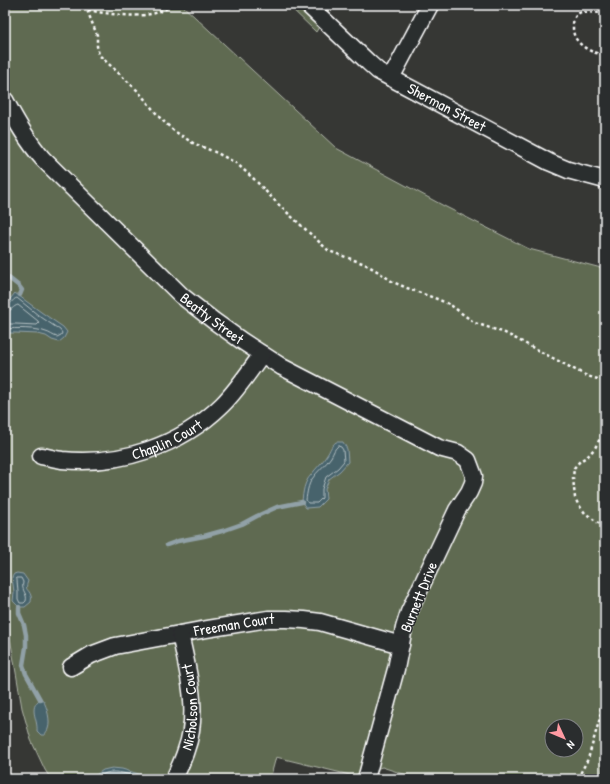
<svg xmlns="http://www.w3.org/2000/svg" width="610" height="784" font-family="'Patrick Hand',sans-serif">
  <style>
    .green { fill: #5f6a51; stroke: #afb4a8; fill-rule: evenodd }
    .water { fill: #47636c; stroke: #91a1a7 }
    .lines { fill: none; stroke-linecap: round; stroke-linejoin: round }
    .shore { stroke: #b5c1c4; stroke-width: 1 }
    .stream { stroke: #91a1a7; stroke-width: 4.5 }
    .minor-casing { stroke: #fff; stroke-width: 19 }
    .path { stroke: #fff; stroke-width: 2.5; stroke-dasharray: 3 3; stroke-linecap: butt }
    .minor { stroke: #2a2d2e; stroke-width: 16 }
    .labels { text-anchor: middle; stroke-width: 3; stroke-linejoin: round; paint-order: stroke }
    .street-label { font-size: 15px; fill: #fff; stroke: #2a2d2e }
  </style>
  <rect width="100%" height="100%" fill="#363734"/>
  <filter id="ink" filterUnits="userSpaceOnUse"><feTurbulence type="fractalNoise" baseFrequency=".025" numOctaves="2"/><feDisplacementMap in="SourceGraphic" scale="8" xChannelSelector="R" yChannelSelector="G"/><feConvolveMatrix kernelMatrix="1 2 1 2 8 2 1 2 1" color-interpolation-filters="sRGB"/></filter>
  <g filter="url(#ink)">
    <path class="green" d="M5,5H182L336,148L444,206L529,249L605,269V751L600,779H419L382,767L354,776L276,757L270,779H51L45,770L31,740L22,708L5,608ZM552,726H576V750H552Z
      M288,5H332L316,32Z"/>
    <path class="water" d="M15,293L41,312L63,327L67,332L64,338L59,342L52,340L46,336L38,334L16,333H5V305Z
      M336,442H343L347,449L348,462L340,471L329,479L325,489L326,499L318,507L306,508L302,502C303,492 304,482 311,475C316,468 323,462 327,455C331,449 330,447 336,442Z
      M17,573L23,574L28,581C24,592 29,588 31,596C32,598 31,600 31,602L25,607H19L13,601L14,592L12,577L14,574Z
      M40,699L43,700C47,707 51,721 48,729C48,730 45,733 45,735H41L37,731C38,718 28,709 40,699Z
      M112,768L122,769L142,775L143,779H94L93,777L103,770Z"/>
    <g class="lines">
      <path class="shore" d="M5,306C11,306 12,299 17,298L38,315L60,330L62,333L61,335L57,337C53,336 50,333 46,332C36,328 16,328 5,329
        M5,312C12,311 13,306 18,305L38,321L39,323L37,325L16,324H5
        M338,446L341,447L343,450L344,461L338,468L326,477L322,489V498L317,503H308L306,500C307,493 308,485 312,479C317,471 326,465 331,457C334,452 334,449 338,446Z
        M17,578H21L23,582C21,592 28,593 26,601L24,603H20L18,599V592L17,580Z
        M97,779C100,777 103,774 106,773C116,770 130,774 139,779"/>
      <path class="stream" d="M5,275L19,286L22,290L20,295
        M167,545L178,541L204,536L222,531L242,524L257,516L277,507L302,502
        M19,607V613L24,625L26,635V647L23,665L26,674L40,699"/>
      <g class="minor-casing">
        <g id="minor">
          <path id="s1" d="M308,5L368,62L378,71L549,162L568,170L605,180"/>
          <path d="M391,78L430,5"/>
          <path id="s2" d="M5,100C16,121 27,141 43,159L182,296L214,321L242,341L282,367L439,448L458,453L468,460L474,476L473,483L469,492L457,510L409,612L404,628L396,669L366,779"/>
          <path id="s3" d="M41,456C48,457 55,459 62,460C120,466 180,446 222,405C237,390 249,372 262,354"/>
          <path id="s4" d="M71,667L91,655L115,646L201,630L268,619H286L304,620L320,622L401,645"/>
          <path id="s5" d="M174,779C178,770 183,760 186,750C200,712 188,672 180,634"/>
        </g>
      </g>
      <path class="path" d="M85,5L97,35V46L99,55L138,91L160,118L174,131L193,143L217,153L236,163L254,179L278,204L329,251L365,264L377,271L393,282L407,288L437,299L449,304L475,323L505,333L587,376L605,381
        M88,10C108,14 144,20 163,10C166,9 168,7 171,5
        M605,13L581,12C576,14 573,19 573,25C573,29 573,33 575,37C580,47 595,55 605,54
        M605,429L595,448L588,456L580,461L574,468L573,478L575,498L578,504L585,513L605,528
        M580,779L581,772L588,759L600,718L605,667"/>
      <use href="#minor" class="minor"/>
    </g>
  </g>
  <g class="labels">
    <g class="street-label">
      <text dy="5" stroke="none"><textPath href="#s1" startOffset="174">Sherman Street</textPath></text>
      <text dy="5" stroke="none"><textPath href="#s2" startOffset="303">Beatty Street</textPath></text>
      <text dy="5" stroke="none"><textPath href="#s3" startOffset="130">Chaplin Court</textPath></text>
      <text transform="translate(419 597) rotate(-68)" y="5">Burnett Drive</text>
      <text dy="5" stroke="none"><textPath href="#s4" startOffset="170">Freeman Court</textPath></text>
      <text dy="5" stroke="none"><textPath href="#s5" startOffset="75">Nicholson Court</textPath></text>
    </g>
  </g>
  <rect width="610" height="784" fill="none" stroke="#2a2d2e" stroke-width="20"/>
  <rect x="10" y="10" width="590" height="764" fill="none" stroke="#fff" stroke-width="1.5" filter="url(#ink)"/>
  <g transform="translate(564 738) rotate(134)"><circle r="19" fill="#2a2d2e" stroke="#7f8182"/>
  <path d="M0-3L7 15L0 10L-7 15Z" fill="#ff9aa2"/>
  <text y="-6" font-size="11" font-weight="bold" text-anchor="middle" fill="#ffffff">N</text>
  </g>
</svg>
